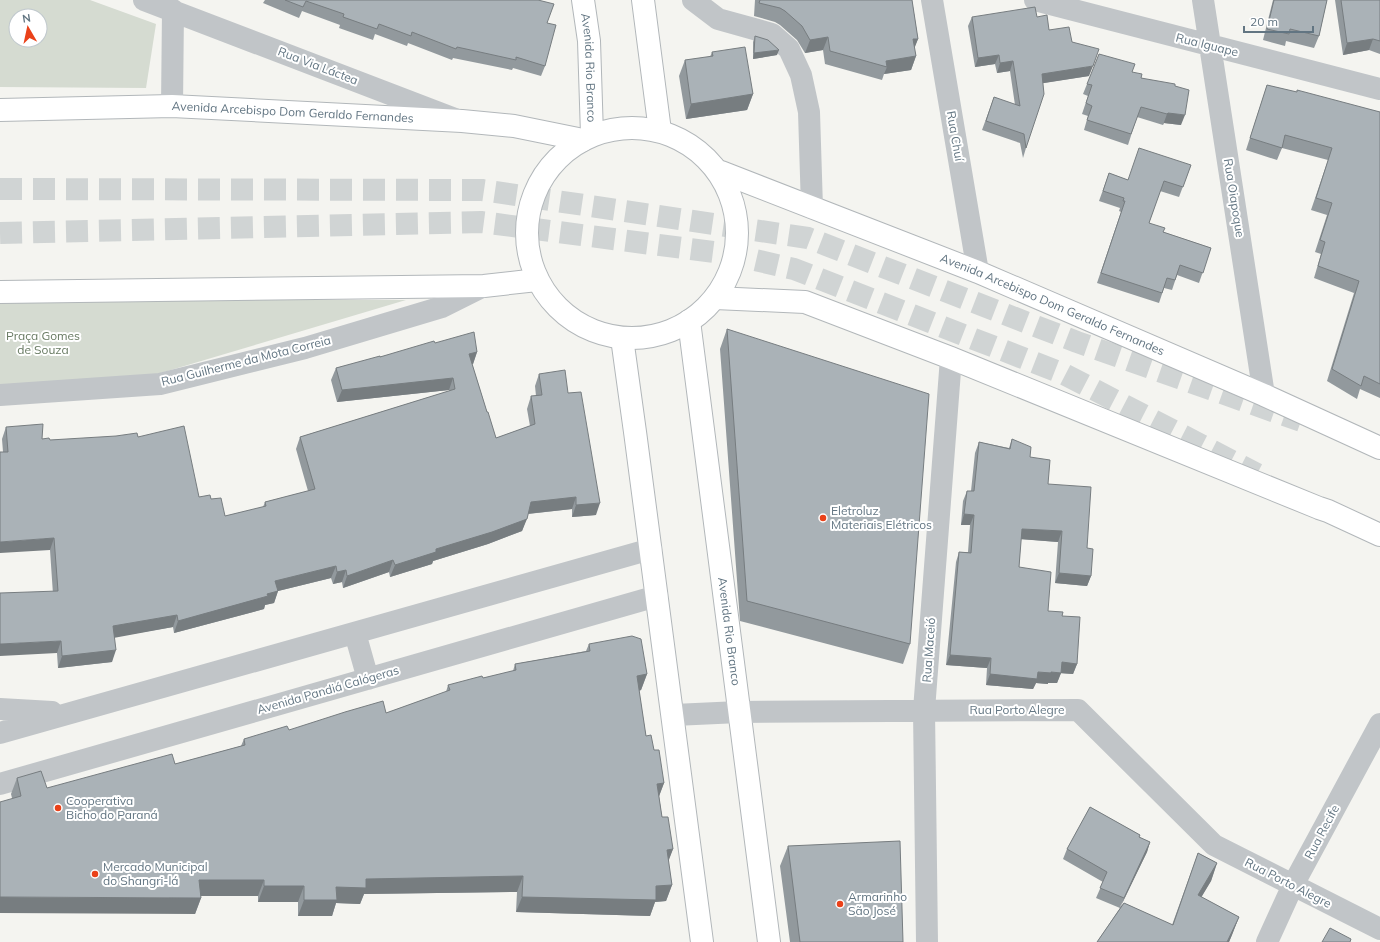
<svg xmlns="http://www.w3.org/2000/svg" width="1380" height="942" font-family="Mulish,sans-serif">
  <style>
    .green { fill: #d5dbd1; fill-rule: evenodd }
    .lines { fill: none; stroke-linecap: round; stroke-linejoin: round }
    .major-tunnel { stroke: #d0d4d4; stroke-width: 22; stroke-dasharray: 22 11; stroke-linecap: butt }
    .major-casing { stroke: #b2b7ba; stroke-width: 24 }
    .minor { stroke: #c1c5c8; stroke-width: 22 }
    .major { stroke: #fff; stroke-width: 22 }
    .wall { fill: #92999d }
    .shaded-wall { fill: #777d80 }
    .building { fill: #aab2b7; stroke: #777d80 }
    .poi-dot { fill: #ea4119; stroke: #fff; stroke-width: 1.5 }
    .labels { text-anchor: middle; stroke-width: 4; stroke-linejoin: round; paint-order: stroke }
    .street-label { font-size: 12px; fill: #627582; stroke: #fff }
    .park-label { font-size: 12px; fill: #677961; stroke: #fff }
    .poi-label { font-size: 12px; fill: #627582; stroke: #fff; text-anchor: start }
  </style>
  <rect width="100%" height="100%" fill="#f4f4f0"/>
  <path class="green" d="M0,0H90L156,24L146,88L0,87ZM16,16H40V40H16Z
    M0,300H406L154,375L0,390Z"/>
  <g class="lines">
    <path class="major-tunnel" d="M0,189L482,190L808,238L1077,342L1301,421
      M0,233L481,222L729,254L794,269L1064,374L1257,474"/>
    <g class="major-casing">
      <g id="major">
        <path id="s1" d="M583,0L589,41L592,135"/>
        <path d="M643,0L660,131"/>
        <path id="s2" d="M0,110L172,106L462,121L514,126L583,140"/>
        <circle cx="632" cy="233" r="105"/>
        <path id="s3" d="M721,172L978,272L1264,395L1380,448"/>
        <path d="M0,292L484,286L537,280"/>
        <path d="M715,298L805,302L951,358L1319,508L1328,511L1380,535"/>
        <path id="s4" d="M689,321L769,942"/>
        <path d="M622,338C650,539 677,740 702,942"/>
      </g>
    </g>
    <path class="minor" d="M144,0L455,119
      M693,0L718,19L772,34L789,49L801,75L809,112L812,208
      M932,0L978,272
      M1035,0L1380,89
      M1203,0L1264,395
      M172,106L173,10
      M0,395L160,384L305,348L442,307L484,286
      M355,633L368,679
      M0,709L52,712
      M674,715L739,712L1078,710L1214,845L1380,929
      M0,733L651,549
      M0,784L657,596
      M927,942L924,710L951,358
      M1267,942L1293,885L1380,724"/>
    <use href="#major" class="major"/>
  </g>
  <path class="wall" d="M265,0H538L547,23L545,66L541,76L513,68L512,70L453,58L452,60L408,43L407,46L375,34L373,40L339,28L340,25L302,11L299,18L263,3Z
    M755,0H912L918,39L914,48L916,56L911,70L884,74L882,80L825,64L823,50L805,53L797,40L780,25L775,22L754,16Z
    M1273,0H1327L1319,36L1314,48L1286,41L1285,46L1263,40Z
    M1335,0H1380V54L1369,50L1343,55Z
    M972,17H1037L1049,30L1072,42L1089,76L1043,83L1026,148L1023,158L1020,143L982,130L994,97L1015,105L1010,71L997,73L995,64L975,67L968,26Z
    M755,36L777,55L753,59V42Z
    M712,52L753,94L747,110L686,119L679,76L685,60L710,57Z
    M1132,72L1141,78L1175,86L1181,125L1164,123L1163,125L1137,117L1128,145L1084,130L1088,116L1082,114L1088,96L1083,94L1087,84Z
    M1267,85L1380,112V398L1360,389L1357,399L1327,381L1354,293L1314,278L1321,254L1315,252L1327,215L1311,210L1328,160L1282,148L1277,160L1246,150Z
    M1191,165L1179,197L1160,191L1149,223L1163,232L1211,248L1199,283L1177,275L1172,290L1164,288L1159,303L1097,283L1121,212L1119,211L1120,208L1099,201L1109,173L1128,180Z
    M727,329L910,644L903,664L740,621L720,349Z
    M435,343L477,352L473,364H472L487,412L496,438L530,426L527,409L531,396H536L535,386L539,374L568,393L596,515L572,517V509L528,514L522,531L488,544L433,561L432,564L390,577L389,572L343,588L342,582L333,584L331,578L278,591L274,603L265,605L264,609L174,633L173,627L114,637L112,662L58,668L50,550L3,452L2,439L6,427L42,439L50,440L138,437L199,497L211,499L225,516L263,507L265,502L308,491L296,449L300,437L449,391V390L337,402L331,380L336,368L380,357Z
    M1012,439L1030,457L1048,484L1087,548L1091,576L1087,586L1055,583L1058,542L1021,539L1019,567L1048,611L1062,616L1077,664L1073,674L1061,673L1057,683H1048V684L1036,683L1033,689L986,685L987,668L946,665L956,562L959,552H968L970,525H961L963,501L967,491H971L975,453L979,442L1009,448Z
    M589,644L647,674L641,690L639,691L646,736L654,750L664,783L659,796L662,817L673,849L668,861L672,885L666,901L655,902L650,916L516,912L517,892L364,894L360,904L336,903L332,916H298V902H258V896H200L201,898L195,914L12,798L11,794L17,778L47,788L175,764L241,746L244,739L289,730L386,713L446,692L448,685L483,678L513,671L515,664L586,651Z
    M1090,807L1140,835L1139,837L1150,842L1147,852L1120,907L1124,903L1172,925L1198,853L1217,863L1211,881L1201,897L1239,917L1229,942H1097L1120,908L1096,898L1103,882L1063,859L1067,849Z
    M788,846L903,942H790L780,866Z"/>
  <path class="shaded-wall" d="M828,37L823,50L805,53L810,40Z
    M913,39H918L913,52Z
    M1373,39L1369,50L1343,55L1347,43Z
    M779,50L777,55L753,59L754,53Z
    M999,55L995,64L975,67L978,58Z
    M916,56L911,70L884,74L887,67L886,61Z
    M1013,61L1010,71L997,73L1000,63Z
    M1093,66L1089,76L1038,84L1042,74Z
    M753,94L747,110L686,119L691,104Z
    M1168,113L1185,115L1181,125L1164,123L1163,125L1167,114Z
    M477,352L473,364L465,366L469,354Z
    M453,378L449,390L337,402L342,390Z
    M576,497L572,509L526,514L531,502Z
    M600,503L596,515L572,517L576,505Z
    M964,514L974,515L970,525H961Z
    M527,519L522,531L488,544L433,561L432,564L390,577L395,565L436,549Z
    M1022,529L1062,531L1058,542L1019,539Z
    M54,538L50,550L0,553V542Z
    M393,560L389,572L343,588L347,576Z
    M336,566L331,578L278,591L274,603L265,605L264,609L174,633L178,621L267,594L275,581Z
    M346,570L342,582L333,584L337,572Z
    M1059,573L1091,576L1087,586L1055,583Z
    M177,615L173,627L108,639L113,626Z
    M61,641L57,653L0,656V644Z
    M116,650L112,662L58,668L62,656Z
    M950,655L991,658L987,668L946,665Z
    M1062,662L1077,664L1073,674L1058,673Z
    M1051,672L1061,673L1057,683H1048V684L1036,683L1033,689L986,685L990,674Z
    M647,674L641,690L632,692L637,676Z
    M664,783L658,799L657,784Z
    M1150,842L1147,852L1120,908L1124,898Z
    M673,849L667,865V850Z
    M1217,863L1211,881L1192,913L1198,895Z
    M523,876L517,892L364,894L360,904L336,903L332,916H298L304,900L336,887L366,879Z
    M199,880H264L258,896H193Z
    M672,885L666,901L655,902L650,916L516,912L522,897Z
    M264,886H304L298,902H258Z
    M0,897L201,898L195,914L0,913Z
    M1239,917L1232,935L1229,942H1227Z"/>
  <path class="building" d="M285,0H538L554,4L547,23L556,25L545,66L516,57V60L457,47L456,49L412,32L411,36L379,24L377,29L343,17L344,14L306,1L303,7Z
    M760,0H912L918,39H913L916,56L886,61L887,67L830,51L828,37L810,40L802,26L785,11L780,8L759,3Z
    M1274,0H1327L1319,36L1290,29L1289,34L1267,29Z
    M1341,0H1380V41L1373,39L1347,43Z
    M1035,7L1037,17L1047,15L1049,30L1069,27L1072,42L1099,49L1093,66L1042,74L1044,94L1026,148L1024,134L986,121L994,97L1020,106L1013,61L1000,63L999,55L978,58L972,17Z
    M755,36L768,40L779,50L754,53Z
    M745,47L753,94L691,104L685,60L713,56L712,52Z
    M1099,54L1135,64L1132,72L1142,74L1141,78L1175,84V86L1189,90L1185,115L1168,113L1167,114L1141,107L1131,134L1087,120L1092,106L1086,103L1092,85L1087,84Z
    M1267,85L1297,92V90L1380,112V384L1364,376L1361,386L1332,369L1359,281L1318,266L1325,242L1320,240L1332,203L1316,198L1332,148L1285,135L1282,148L1250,138Z
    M1139,148L1191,165L1183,187L1164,181L1149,223L1165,228L1163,232L1211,248L1203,273L1180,265L1175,280L1167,278L1162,293L1101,273L1125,201H1123L1124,198L1103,191L1109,173L1128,180Z
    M727,329L929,394L910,644L747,601Z
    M474,332L477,352L469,354L487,412H488L496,438L535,424L531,396L542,395L539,374L565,370L568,393L581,392L600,503L576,505V497L531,502L527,519L492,532L436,549V552L395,565L393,560L347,576L346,570L337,572L336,566L275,581L278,591L267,594L268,596L178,621L177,615L113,626L116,650L62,656L61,641L0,644V593L58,591L54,538L0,542V452H8L6,427L43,424L42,439L49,438L50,440L116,436L137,433L138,437L184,426L199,497L210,495L211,499L221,498L225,516L266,506L265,502L315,489L300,437L455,389L453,378L342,390L336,368L380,356V357L434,341L435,343Z
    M1012,439L1031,447L1030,457L1050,460L1048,484L1091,487L1087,548L1093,549L1091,576L1059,573L1062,531L1022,529L1019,567L1051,572L1048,611L1063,612L1062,616L1080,617L1077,664L1062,662L1061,673L1051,672V673L1038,672L1037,679L990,674L991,658L950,655L959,552L971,553L974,515L964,514L967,491H974L979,442L1010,449Z
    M632,636L641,639L647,674L637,676L646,736L651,735L654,750H659L664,783L657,784L662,817H668L673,849L667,850L672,885L656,886V900L522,897L523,876L366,879V888L336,887L337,900H304V886H264V880H199L201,898L0,897V802L21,796L17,778L41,771L47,788L172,754L175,764L245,745L244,739L287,726L289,730L345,712L383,701L386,713L450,690L448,685L482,676L483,678L516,670L515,664L590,651L589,644Z
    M1090,807L1140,835L1139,837L1150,842L1124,898L1100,888L1107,872L1067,849Z
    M900,841L903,942H800L788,846Z
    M1198,853L1217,863L1198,895L1239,917L1227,942H1097L1124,903L1173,925Z
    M1330,928L1351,939L1350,942H1322Z"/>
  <g class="poi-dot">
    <circle cx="823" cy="518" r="4"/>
    <circle cx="58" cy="808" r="4"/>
    <circle cx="95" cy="874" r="4"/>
    <circle cx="840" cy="904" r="4"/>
  </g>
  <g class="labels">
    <g class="street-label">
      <text transform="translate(1207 45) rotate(14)" y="4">Rua Iguape</text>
      <text transform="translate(318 66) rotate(21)" y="4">Rua Via Láctea</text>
      <text dy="4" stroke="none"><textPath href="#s1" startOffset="68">Avenida Rio Branco</textPath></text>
      <text dy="4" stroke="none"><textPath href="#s2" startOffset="293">Avenida Arcebispo Dom Geraldo Fernandes</textPath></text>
      <text transform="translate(955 136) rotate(80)" y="4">Rua Chuí</text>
      <text transform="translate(1234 198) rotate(81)" y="4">Rua Oiapoque</text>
      <text dy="4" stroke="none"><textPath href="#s3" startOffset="357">Avenida Arcebispo Dom Geraldo Fernandes</textPath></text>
      <text transform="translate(246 361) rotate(-14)" y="4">Rua Guilherme da Mota Correia</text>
      <text dy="4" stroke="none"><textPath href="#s4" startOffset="313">Avenida Rio Branco</textPath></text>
      <text transform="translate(929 650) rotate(-86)" y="4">Rua Maceió</text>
      <text transform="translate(328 690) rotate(-16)" y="4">Avenida Pandiá Calógeras</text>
      <text x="1017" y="714">Rua Porto Alegre</text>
      <text transform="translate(1322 832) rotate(-62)" y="4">Rua Recife</text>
      <text transform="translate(1288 883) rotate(27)" y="4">Rua Porto Alegre</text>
    </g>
    <g class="park-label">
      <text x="43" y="340">Praça Gomes<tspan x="43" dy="14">de Souza</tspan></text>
    </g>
    <g class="poi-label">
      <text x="831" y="515">Eletroluz<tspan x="831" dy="14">Materiais Elétricos</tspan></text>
      <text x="66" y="805">Cooperativa<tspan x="66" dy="14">Bicho do Paraná</tspan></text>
      <text x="103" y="871">Mercado Municipal<tspan x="103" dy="14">do Shangri-lá</tspan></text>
      <text x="848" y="901">Armarinho<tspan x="848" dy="14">São José</tspan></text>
    </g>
  </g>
  <g transform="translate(28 28) rotate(351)"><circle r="19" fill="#ffffff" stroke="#c0c8cd"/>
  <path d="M0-3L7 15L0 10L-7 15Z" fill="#ea4119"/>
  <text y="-6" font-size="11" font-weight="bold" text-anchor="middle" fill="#627582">N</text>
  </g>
  <path d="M1244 26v6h69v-6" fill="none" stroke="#627582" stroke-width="2"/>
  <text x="1250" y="26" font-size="12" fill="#627582" stroke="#ffffff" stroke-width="3" paint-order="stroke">20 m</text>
</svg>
